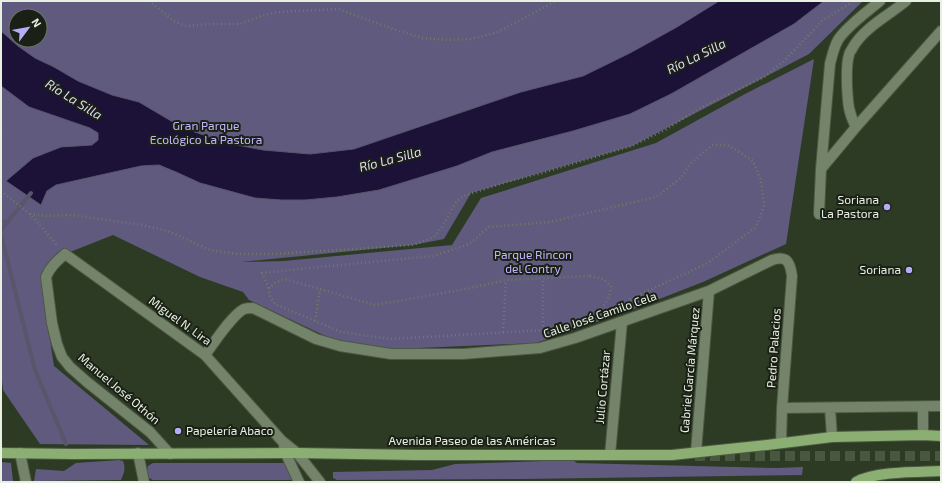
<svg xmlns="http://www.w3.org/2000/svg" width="942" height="483" font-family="'Exo 2',sans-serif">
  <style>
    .green { fill: #605a7f; fill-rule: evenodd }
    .water { fill: #1c1237; stroke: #59556a }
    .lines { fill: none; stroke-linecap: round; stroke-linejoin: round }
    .stream { stroke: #59556a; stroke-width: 4 }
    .major-tunnel { stroke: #495640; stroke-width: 10; stroke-dasharray: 10 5; stroke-linecap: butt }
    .minor-casing { stroke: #4c5843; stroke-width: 12 }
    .major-casing { stroke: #4c5843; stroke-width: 12 }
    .path { stroke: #6f7b67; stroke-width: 2.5; stroke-dasharray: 1 3; stroke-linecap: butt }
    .minor { stroke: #74846a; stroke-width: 10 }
    .major { stroke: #8baf72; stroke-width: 10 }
    .poi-dot { fill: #b8abf7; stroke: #1a2015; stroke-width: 1.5 }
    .labels { text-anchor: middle; stroke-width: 4; stroke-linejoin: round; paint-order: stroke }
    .park-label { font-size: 12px; fill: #c2b6fd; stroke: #1a2015 }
    .poi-label { font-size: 12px; fill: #e7f0e1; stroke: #1a2015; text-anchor: end }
    .street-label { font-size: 12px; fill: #e7f0e1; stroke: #1a2015 }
    .water-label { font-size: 13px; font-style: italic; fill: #ddd9f6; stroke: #1a2015 }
  </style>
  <rect width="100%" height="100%" fill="#2d3b24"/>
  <path class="green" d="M1,1H863L809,54L632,146L471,193L444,239L413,245L241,262L284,261L452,245L481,198L656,143L745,94L814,59L786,244L703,282L631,310L536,343L396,349L334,340L249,300L243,292L200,277L113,235L65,254L41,282L54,366L149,445L40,444L3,390L1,370ZM16,16H40V40H16Z
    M119,460L123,461C126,468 124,473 121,480L34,481L36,469L64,471L76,463Z
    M573,460L577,463L776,468L803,467L802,475L523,479L337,480L333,478V472L432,470L455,464Z
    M1,462L11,463L13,481H1Z
    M153,463H288L295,480H153C146,478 146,472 148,466Z"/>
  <path class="water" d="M719,1H824L794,24L671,94L630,114L573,131L492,152L457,166L379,190L337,197L305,200H281L255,198L200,183L176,172L159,165L141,166L56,185L47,191L41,205L6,181L33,158L61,147L92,145L98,140V133L90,128L29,107L1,86V31L18,46L35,58L54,67L78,81L112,95L139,102L183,128L227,143L263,150L310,154L354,149L521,92L583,76L630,53L677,27Z"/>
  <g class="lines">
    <path class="stream" d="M1,221H9
      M1,230L31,193
      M1,235L35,370L66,444"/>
    <path class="major-tunnel" d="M695,456H941"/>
    <g class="minor-casing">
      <path id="minor" d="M856,127C848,112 848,103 847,86C847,76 846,65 849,55C849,52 852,50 853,47C865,27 888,16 906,1
        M821,169L856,127L941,31
        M819,214L821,169L830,64C832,56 834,47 838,40C847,26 867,12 880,1
        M205,355C214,343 232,315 244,309C247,308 250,308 253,308L316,339L340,346L391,354H463L540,348L575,338L709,291L772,260C787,255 790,262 792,276L782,408L781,443
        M782,408L941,406
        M830,408L832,437
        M923,435V407
        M284,447L286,454L299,482
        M696,452L709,291
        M20,453L26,482
        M138,453L144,482
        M170,454L150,432L87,382L70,367L62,357L57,344L52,323L46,277C50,267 57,261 65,254L205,355L282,441L297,453L320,482
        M610,455L622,322"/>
    </g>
    <g class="major-casing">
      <path id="major" d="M1,453L73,454L297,453L417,455H672L767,445L832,437L923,435L941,436
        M856,482C875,471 919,472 941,471"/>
    </g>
    <path class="path" d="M149,1L174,21L186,26L210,24H240L261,16L278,12L338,9L393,29L422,38L448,40L471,39L498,32L556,1
      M1,132L2,134L1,136
      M1,191L30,214L58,246
      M30,214L46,216L72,215L142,225L168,231L210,250L237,254H275L413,245L434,237L442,227L456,202L463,196L507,182L542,173L632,146L665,130L700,108L764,77L783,62L823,20L854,1
      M590,276L603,279L611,286C611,289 610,293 609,296C602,315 581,323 563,329L391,339L341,332L275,304L270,296L269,288L275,283L285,279L375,305L466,289L506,280Z
      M269,288L262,273L319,267L434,256L469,244L489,227L550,222L656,197L681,178L690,164L712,145H728L753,161L761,180L764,206L756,227L708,263L628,300
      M315,321L320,289
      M543,330V279
      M503,332L506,280"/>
    <use href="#minor" class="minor"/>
    <use href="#major" class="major"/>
  </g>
  <g class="poi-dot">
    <circle cx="887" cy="207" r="4"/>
    <circle cx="909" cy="270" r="4"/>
    <circle cx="178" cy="431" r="4"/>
  </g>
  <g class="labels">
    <g class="park-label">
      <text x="206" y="130">Gran Parque<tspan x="206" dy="14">Ecológico La Pastora</tspan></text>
      <text x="533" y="259">Parque Rincon<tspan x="533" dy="14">del Contry</tspan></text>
    </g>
    <g class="poi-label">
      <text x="879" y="204">Soriana<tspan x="879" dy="14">La Pastora</tspan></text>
      <text x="901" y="274">Soriana</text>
      <text x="186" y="435" text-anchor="start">Papelería Abaco</text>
    </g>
    <g class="street-label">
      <text transform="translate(600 315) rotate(-19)" y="4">Calle José Camilo Cela</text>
      <text transform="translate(180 321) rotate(36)" y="4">Miguel N. Lira</text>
      <text transform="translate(774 348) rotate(-86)" y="4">Pedro Palacios</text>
      <text transform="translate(690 370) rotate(-85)" y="4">Gabriel García Márquez</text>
      <text transform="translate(603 387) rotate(-85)" y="4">Julio Cortázar</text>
      <text transform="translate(119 389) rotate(40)" y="4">Manuel José Othón</text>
      <text x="472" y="445">Avenida Paseo de las Américas</text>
    </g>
    <g class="water-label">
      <text transform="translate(696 56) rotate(-26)" y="5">Río La Silla</text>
      <text transform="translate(74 99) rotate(32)" y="5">Río La Silla</text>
      <text transform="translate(390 159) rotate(-15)" y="5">Río La Silla</text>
    </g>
  </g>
  <rect width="942" height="483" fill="none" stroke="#e7f0e1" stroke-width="4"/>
  <g transform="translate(28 28) rotate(58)"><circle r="19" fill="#1a2015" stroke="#6c7367"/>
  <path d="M0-3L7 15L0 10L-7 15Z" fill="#b8abf7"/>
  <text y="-6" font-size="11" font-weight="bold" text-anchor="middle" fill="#e7f0e1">N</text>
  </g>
</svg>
